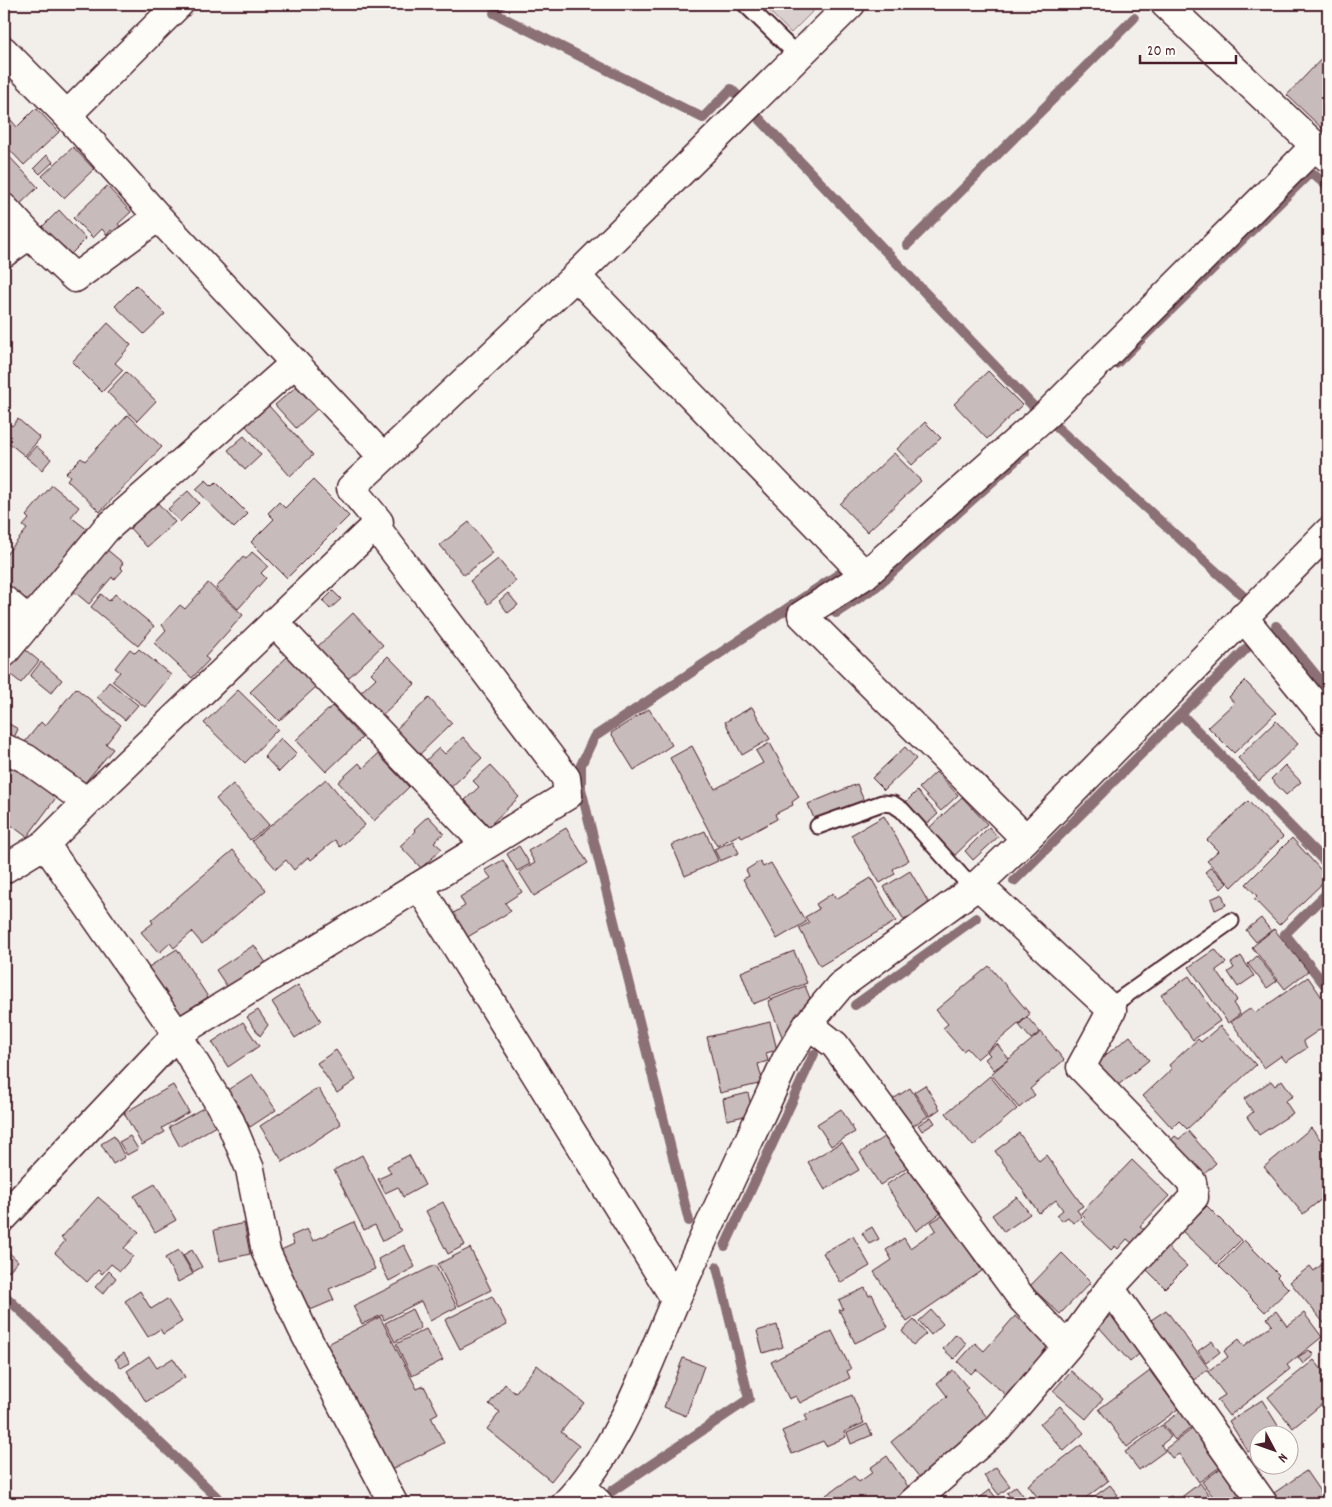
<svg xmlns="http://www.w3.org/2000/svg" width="1332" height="1507" font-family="Dekko,sans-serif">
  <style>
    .green { fill: #d9d0cf; stroke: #92787d }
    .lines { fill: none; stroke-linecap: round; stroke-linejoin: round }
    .stream { stroke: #8b6f75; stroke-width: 10 }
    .building { fill: #c8bbbb; stroke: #4a1f2b }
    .service-casing { stroke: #4a1f2b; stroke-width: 19 }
    .minor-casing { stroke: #4a1f2b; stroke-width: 31 }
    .service { stroke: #fdfcf7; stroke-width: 15 }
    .minor { stroke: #fdfcf7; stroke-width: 28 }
  </style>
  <rect width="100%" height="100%" fill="#f2efeb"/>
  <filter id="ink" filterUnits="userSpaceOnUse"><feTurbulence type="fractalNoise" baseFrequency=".02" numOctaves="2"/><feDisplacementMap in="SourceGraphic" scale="10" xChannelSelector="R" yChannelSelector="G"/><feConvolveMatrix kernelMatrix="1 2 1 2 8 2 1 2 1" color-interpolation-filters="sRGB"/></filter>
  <g filter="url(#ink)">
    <path class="green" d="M762,4H820L791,33Z"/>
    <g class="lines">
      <path class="stream" d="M502,4L494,13L703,118L731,89L736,94
        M753,112L1034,407
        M907,245L1134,18
        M1116,364L1311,172L1328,187
        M1051,422L1243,596
        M836,613L877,586L1025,452
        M1276,626L1328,690
        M1181,714L1328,865
        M581,789L689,1221
        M576,793L581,789V765L594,737L842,572
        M1014,881L1247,648
        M1328,892L1285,934L1328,989
        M855,1005L976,918
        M4,1234L5,1232
        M725,1246L814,1054
        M4,1295L223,1503
        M612,1491L749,1399L717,1267"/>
    </g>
    <path class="building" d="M1328,52V134L1287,95Z
      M36,108L59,132L24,165L4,144V127L11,120L17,127Z
      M73,147L94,169L64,198L42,176Z
      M4,151L38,187L15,209L4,197Z
      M47,155L53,162L40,174L34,168Z
      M107,186L131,212L118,224L124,230L118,237L111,230L107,235L102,229L93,238L73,218Z
      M59,210L86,239L71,254L63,246L58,250L39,230Z
      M136,285L165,314L144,334L115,306Z
      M108,323L131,345L115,363L123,370L102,392L72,362Z
      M988,371L1022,405L987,439L954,404Z
      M126,372L156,401L137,421L107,392Z
      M298,385L318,408L296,428L275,405Z
      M268,405L313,455L290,476L245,425Z
      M128,415L162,447L100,512L67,480L70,476L66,473L81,458L85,461Z
      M18,419L40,438L25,456L4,439V426L7,422L12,426Z
      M925,422L941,438L912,465L897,449Z
      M244,436L261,455L245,470L228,450Z
      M36,446L51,459L42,470L26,457Z
      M894,453L921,481L867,532L840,504Z
      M206,480L212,486L216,482L248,514L234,528L196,489Z
      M313,480L349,516L287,578L251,542L274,519L268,513L279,502L285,508Z
      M52,485L79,507L71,517L89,531L24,608L4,591V557L27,529L23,526L29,519L26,516Z
      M188,491L199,503L180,522L168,509Z
      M156,501L175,522L147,547L128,526Z
      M469,522L493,553L464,575L440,545Z
      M105,548L123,563L120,567L123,570L114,580L112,577L89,604L71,589Z
      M252,552L268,566L261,573L266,578L238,609L216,588L243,557L246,559Z
      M498,559L516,581L488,604L470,581Z
      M208,583L243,615L205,657L209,660L192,678L154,643L166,630L162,625L180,605L185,609Z
      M333,591L341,599L330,609L323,601Z
      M508,593L518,605L508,613L499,601Z
      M101,594L109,601L115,594L154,626L138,646L91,607Z
      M353,613L383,645L345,681L315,649Z
      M22,647L39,661L21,683L4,669Z
      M130,649L135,653L139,649L171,675L145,707L112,681L120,672L115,668Z
      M388,656L415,684L380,717L359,694L376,678L371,673Z
      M287,657L316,687L279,721L250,692Z
      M41,662L62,680L51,693L30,676Z
      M1245,681L1276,713L1234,753L1208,727L1234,703L1229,697Z
      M109,682L138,705L125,720L97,697Z
      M76,688L121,725L106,744L113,749L83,785L24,743L41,722L45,726Z
      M238,690L278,729L245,763L204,723Z
      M429,698L452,723L416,758L392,733Z
      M332,706L362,738L326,772L296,740Z
      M752,707L770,739L742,755L725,722Z
      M649,709L672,745L634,770L611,733Z
      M4,721L18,729L11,744L4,740Z
      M1276,721L1298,744L1259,781L1238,758Z
      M463,737L482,758L446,792L421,765L439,748L445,754Z
      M281,738L297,754L279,772L264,756Z
      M770,743L799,797L792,802L793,805L775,814L777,819L742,838L740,834L717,846L670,758L692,746L715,789L763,763L756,751Z
      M905,747L916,759L884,790L872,778Z
      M378,754L409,787L374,821L338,782L359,763L363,768Z
      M9,759L58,795L27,837L4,820V766Z
      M1285,765L1301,782L1286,795L1271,779Z
      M490,766L519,797L489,826L465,800L479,787L473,781Z
      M936,772L958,795L941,811L919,788Z
      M326,779L365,825L340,847L335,840L311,860L308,857L294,870L286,860L276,869L252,841Z
      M233,784L269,825L250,840L216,799Z
      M857,784L864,801L815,821L808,804Z
      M917,791L938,814L925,826L904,804Z
      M962,797L987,824L954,856L928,829Z
      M1248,801L1283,837L1232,887L1207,861L1218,851L1207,840Z
      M428,816L444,833L434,842L442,849L421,868L400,846L416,831L414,829Z
      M884,816L909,860L893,869L895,874L880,883L851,835Z
      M989,827L998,837L973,860L965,851Z
      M566,828L588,863L534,896L519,872L535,863L528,851Z
      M705,831L718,861L685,876L672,845Z
      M1292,838L1328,878L1279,925L1254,899L1257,896L1246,884Z
      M733,841L739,853L720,861L714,849Z
      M519,846L530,864L517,871L507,854Z
      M233,850L266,890L202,944L192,932L174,948L170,943L159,953L141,932L153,923L151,920Z
      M503,860L522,892L505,903L511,911L466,938L452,914L465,906L460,897L491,878L485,870Z
      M760,861L763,867L771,863L806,922L777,939L743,879L749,876L746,870Z
      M1211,867L1227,883L1221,889L1205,872Z
      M910,871L930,905L904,920L884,887Z
      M871,878L896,921L820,966L799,928L809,923L805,917L819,909L816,904L833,893L836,899Z
      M1222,894L1226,905L1215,910L1211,899Z
      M1261,918L1271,931L1256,942L1246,930Z
      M1274,929L1308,971L1285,989L1252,947Z
      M254,945L268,966L230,991L216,970Z
      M177,949L208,997L178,1016L147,968Z
      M1215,949L1226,963L1216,970L1237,1000L1233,1003L1240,1014L1228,1023L1189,967Z
      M794,951L807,983L753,1004L741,972Z
      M1241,956L1254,976L1238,987L1228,972L1234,968L1231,963Z
      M1257,956L1277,981L1267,988L1248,964Z
      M989,966L1030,1014L977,1059L967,1048L963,1051L943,1028L948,1024L936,1010Z
      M1189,976L1220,1021L1193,1040L1161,995Z
      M1308,977L1328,1006V1024L1303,1041L1307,1048L1286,1062L1281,1056L1264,1068L1231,1022L1251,1008L1255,1013Z
      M298,985L321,1021L295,1038L272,1002Z
      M805,986L810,998L783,1039L768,1001Z
      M258,1010L268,1025L260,1036L247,1017Z
      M1027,1017L1040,1032L1031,1039L1019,1025Z
      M243,1022L259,1046L228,1067L212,1042Z
      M770,1022L777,1050L766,1053L768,1061L758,1064L763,1083L720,1093L707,1037Z
      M1220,1026L1256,1065L1187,1129L1179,1121L1172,1128L1143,1096L1172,1069L1169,1065L1198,1039L1201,1042Z
      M1041,1032L1064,1060L1030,1089L1035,1095L1019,1108L991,1074Z
      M1130,1036L1149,1060L1112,1090L1093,1065Z
      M997,1044L1009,1059L994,1070L985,1059L990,1055L987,1052Z
      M336,1050L356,1080L337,1093L317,1063Z
      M252,1074L276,1110L250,1127L226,1091Z
      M990,1076L1017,1109L973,1146L946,1113Z
      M1282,1080L1293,1096L1285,1101L1293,1113L1259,1135L1247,1117L1253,1112L1244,1099L1271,1081L1275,1086Z
      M173,1085L189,1112L162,1128L165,1132L142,1145L124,1113Z
      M925,1085L940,1109L930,1116L914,1092Z
      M318,1088L341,1124L283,1162L260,1126Z
      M910,1088L928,1116L908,1129L890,1101Z
      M748,1093L753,1114L727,1120L723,1099Z
      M205,1107L216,1126L180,1147L169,1127Z
      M841,1109L855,1132L831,1146L817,1124Z
      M931,1117L935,1123L922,1131L918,1125Z
      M1311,1128L1328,1149V1194L1303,1214L1264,1167Z
      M1188,1131L1216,1163L1200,1178L1168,1143L1175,1136L1179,1139Z
      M891,1132L912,1164L880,1185L860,1153Z
      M1019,1133L1039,1161L1046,1155L1083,1206L1077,1210L1082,1217L1073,1223L1068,1217L1062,1221L1057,1215L1063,1210L1056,1200L1039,1213L995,1151Z
      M114,1136L125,1157L113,1164L101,1144Z
      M130,1136L138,1149L127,1155L119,1142Z
      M842,1142L859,1170L825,1190L808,1162Z
      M362,1155L401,1231L383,1241L375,1225L364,1230L334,1170Z
      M409,1155L425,1185L403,1197L398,1187L385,1193L378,1179L391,1173L387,1166Z
      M1132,1160L1169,1196L1140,1226L1145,1230L1132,1243L1127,1239L1118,1249L1115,1246L1111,1250L1081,1221L1085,1217L1081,1213Z
      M914,1166L944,1211L916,1231L886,1185Z
      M155,1184L176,1220L155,1232L134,1196Z
      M98,1197L139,1232L124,1248L133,1256L120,1271L111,1264L102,1274L98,1270L87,1282L55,1253L65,1241L61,1238Z
      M1017,1197L1030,1214L1004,1232L992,1215Z
      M443,1202L465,1245L448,1254L426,1211Z
      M1207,1206L1241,1240L1217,1264L1182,1231Z
      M947,1213L951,1224L982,1271L907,1322L874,1272L892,1260L886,1250L904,1238L910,1248L936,1230L931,1222Z
      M354,1222L375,1269L329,1289L334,1300L308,1311L281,1250L294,1244L291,1236L307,1229L313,1241Z
      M244,1223L250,1254L220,1261L214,1230Z
      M872,1227L879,1239L869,1244L862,1233Z
      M853,1236L870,1266L841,1283L823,1253Z
      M1244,1240L1279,1275L1277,1277L1289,1289L1265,1312L1219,1266Z
      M404,1245L415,1267L389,1281L378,1259Z
      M1166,1246L1187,1266L1165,1288L1145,1268Z
      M4,1248L18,1261L8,1272L4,1268Z
      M470,1248L491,1290L459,1306L438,1264Z
      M179,1250L193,1274L178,1282L165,1258Z
      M192,1250L202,1267L193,1272L183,1255Z
      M1062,1253L1091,1282L1060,1314L1030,1286Z
      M1328,1259V1328L1290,1282L1310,1266L1314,1271Z
      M435,1265L457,1307L430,1321L421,1301L384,1320L382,1315L362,1324L353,1306Z
      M109,1271L116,1278L103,1294L95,1287Z
      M865,1288L869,1296L872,1294L888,1327L855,1343L839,1310L843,1309L839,1300Z
      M140,1291L151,1309L167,1299L182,1322L163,1334L160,1329L148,1337L125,1301Z
      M492,1296L507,1325L460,1349L445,1320Z
      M412,1309L421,1328L395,1342L385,1323Z
      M931,1310L943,1324L931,1335L919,1321Z
      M1166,1310L1209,1369L1191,1382L1148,1322Z
      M1276,1311L1287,1326L1304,1313L1322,1337L1287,1365L1290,1369L1229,1416L1217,1400L1225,1395L1208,1372L1228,1357L1224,1351L1239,1339L1244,1346L1272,1325L1267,1318Z
      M1113,1313L1145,1349L1130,1362L1098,1326Z
      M1024,1315L1041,1330L1037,1335L1050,1346L1006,1395L976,1369L971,1374L958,1362L975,1343L984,1351L1015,1316L1019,1320Z
      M380,1317L417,1389L424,1386L438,1413L431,1417L444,1443L389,1471L326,1345Z
      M914,1320L926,1334L913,1345L902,1331Z
      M777,1325L783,1347L763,1353L757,1331Z
      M426,1329L443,1360L412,1376L396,1344Z
      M832,1331L851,1369L847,1371L850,1378L800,1403L796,1396L789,1399L771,1362Z
      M956,1334L967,1344L954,1359L943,1349Z
      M1212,1341L1220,1352L1206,1363L1198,1351Z
      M1309,1350L1314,1355L1303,1364L1298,1357Z
      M124,1353L130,1363L121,1368L115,1359Z
      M149,1356L157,1368L173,1358L185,1377L146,1402L127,1371Z
      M683,1358L704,1366L686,1416L664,1407Z
      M1314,1360L1328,1377V1399L1293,1428L1268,1397Z
      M537,1365L584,1403L561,1432L579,1446L551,1481L487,1429L500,1412L489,1404L505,1384L515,1393Z
      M953,1370L968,1388L965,1390L991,1422L921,1479L891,1442L947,1396L937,1383Z
      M1071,1371L1103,1399L1086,1419L1053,1391Z
      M1150,1371L1178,1409L1127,1447L1099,1409Z
      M852,1395L864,1423L844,1432L846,1437L826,1446L823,1441L792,1454L782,1431L807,1420L805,1415Z
      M1262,1400L1282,1432L1277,1434H1260V1445L1248,1452L1229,1421Z
      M1060,1406L1084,1433L1064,1451L1040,1424Z
      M1185,1408L1196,1424L1175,1440L1163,1424Z
      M867,1424L872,1435L851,1444L847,1433Z
      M1199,1424L1227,1462L1199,1482L1179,1454L1172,1458L1165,1449Z
      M1162,1425L1171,1437L1161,1445L1165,1451L1139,1470L1125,1452Z
      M1081,1445L1108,1481L1079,1503H1042L1028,1485Z
      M887,1456L911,1491L892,1503H832L826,1495L854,1476L859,1482L873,1472L870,1468Z
      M1225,1465L1253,1503H1218L1202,1482Z
      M996,1467L1010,1486L999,1495L984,1476Z
      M1306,1471L1328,1503H1281L1274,1493Z
      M1200,1483L1215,1503H1161L1171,1496L1175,1502Z
      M1110,1485L1118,1495L1107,1503H1101L1095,1496Z
      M1016,1486L1029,1503H1015L1007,1493Z
      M990,1490L997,1499L991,1503H973Z
      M1092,1497L1096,1503H1083Z
      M1123,1497L1128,1503H1115Z"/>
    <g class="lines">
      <g class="service-casing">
        <path id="service" d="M745,4L798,56
          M818,826L882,803L893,804L902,810L973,889
          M1109,1007L1231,921"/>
      </g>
      <g class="minor-casing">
        <path id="minor" d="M1165,4L1327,157
          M4,51L67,115L158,217L383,457
          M67,115L179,4
          M4,208L29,235
          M4,253L29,235L75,278L158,217
          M576,276L865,575
          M4,600L30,622
          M1243,617L1328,721
          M274,622L486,845
          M4,653L106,529L295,363
          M4,748L27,759L87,802
          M1026,839L802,615L865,575L1046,415L1315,146
          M45,844L177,1034L230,1121L250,1169L266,1252L302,1328L393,1503
          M4,869L45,844L87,802L379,522L351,488L576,276L851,4
          M419,886L676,1300
          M808,1024L835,1045L1023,1300L1067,1347
          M4,1217L177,1034L568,795L566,778L375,526
          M1110,1288L1263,1503
          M581,1487L598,1503
          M566,1503C620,1447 645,1371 675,1301C711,1221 749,1141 786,1060L808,1024L840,986L973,889L1026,839L1328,532
          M912,1503L997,1429L1067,1347L1110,1288L1194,1197L1192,1182L1081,1067L1112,1010L978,885"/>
      </g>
      <use href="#service" class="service"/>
      <use href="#minor" class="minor"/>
    </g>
  </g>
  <rect width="1332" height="1507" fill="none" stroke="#fdfcf7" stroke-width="20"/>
  <rect x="10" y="10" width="1312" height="1487" fill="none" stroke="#4a1f2b" stroke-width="2" filter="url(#ink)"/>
  <g transform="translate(1274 1450) rotate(131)"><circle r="24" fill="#fdfcf7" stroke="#b5a4a5"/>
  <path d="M0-4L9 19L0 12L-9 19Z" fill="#4a1f2b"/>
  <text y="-8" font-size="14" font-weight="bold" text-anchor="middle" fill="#4a1f2b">N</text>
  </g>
  <path d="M1140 55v8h96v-8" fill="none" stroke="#4a1f2b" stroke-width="2.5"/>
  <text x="1147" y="55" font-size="15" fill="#4a1f2b" stroke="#fdfcf7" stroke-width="4" paint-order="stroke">20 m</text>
</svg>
